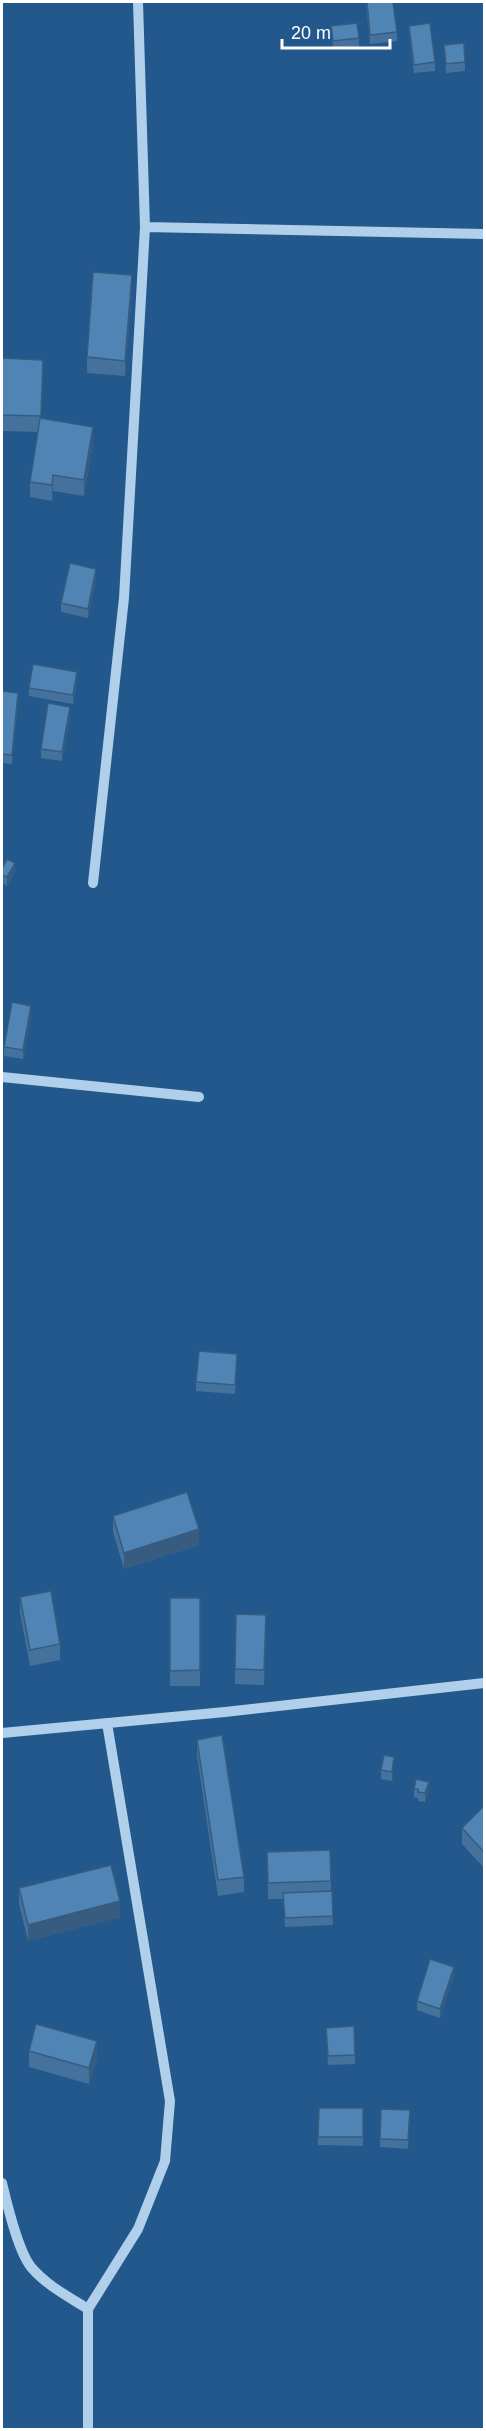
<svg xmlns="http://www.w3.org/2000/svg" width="486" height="2431" font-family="Helvetica,sans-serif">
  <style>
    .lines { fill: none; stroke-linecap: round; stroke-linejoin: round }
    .minor { stroke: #b0cfeb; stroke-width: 10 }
    .wall { fill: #44729c }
    .shaded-wall { fill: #375c7f }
    .building { fill: #4f84b5; stroke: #375c7f; stroke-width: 1.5 }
  </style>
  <rect width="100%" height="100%" fill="#22588c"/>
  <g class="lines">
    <path class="minor" d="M145,227L484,234
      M93,883L124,598L145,227L138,2
      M2,1077L199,1097
      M2,1733L225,1712L484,1683
      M2,2183C7,2204 18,2251 31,2267C46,2285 69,2297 88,2309V2430
      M88,2309L138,2229L165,2161L170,2101L107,1723"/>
  </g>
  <path class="wall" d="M366,2H393L397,32V41L370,44Z
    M331,26L359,38V47L333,49Z
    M409,26L435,62V71L414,73L409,34Z
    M444,45L465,62V71L446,73Z
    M132,291L125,376L87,373V357Z
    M2,358L43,376L41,419L93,443L84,496L53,491L52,501L30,497V482L38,432L2,431Z
    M96,578L88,618L61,612V603Z
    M77,681L73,704L29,696V688Z
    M2,691L18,701L12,764L2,763Z
    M70,716L62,761L41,758V749Z
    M2,869L15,871L7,886L2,883Z
    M31,1015L23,1059L4,1056V1047Z
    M237,1363L235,1394L196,1391V1382Z
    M113,1516L199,1545L124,1569L113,1532Z
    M20,1597L60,1644V1660L30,1666L20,1613Z
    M170,1598H200V1686H170Z
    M266,1631L264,1685L235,1684V1669Z
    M197,1740L244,1877V1892L218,1896L197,1756Z
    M394,1766L392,1781L381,1779V1770Z
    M414,1789L429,1791L425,1802L418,1801V1798L414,1797Z
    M484,1806V1868L462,1844V1828Z
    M267,1852L331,1881V1891H332L333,1925L285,1927L283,1899H268Z
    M19,1888L120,1917L28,1941L19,1904Z
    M454,1975L440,2018L417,2010V2001Z
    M326,2028L355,2055V2064L328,2065Z
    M29,2051L97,2057L89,2084L29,2067Z
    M319,2108H363V2146L318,2145Z
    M410,2119L408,2149L380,2147V2139Z"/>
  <path class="shaded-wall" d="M132,275V291L125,376V361Z
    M93,427V443L84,496V480Z
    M53,475V491L52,501V485Z
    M96,569V578L88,618V609Z
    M77,672V681L73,704V695Z
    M18,693V701L12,764V755Z
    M70,707V716L62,761V752Z
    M15,863V871L7,886V877Z
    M31,1006V1015L23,1059V1050Z
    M199,1529V1545L124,1569V1553Z
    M394,1757V1766L392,1781V1772Z
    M429,1782V1791L425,1802V1793Z
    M120,1901V1917L28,1941V1925Z
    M454,1967V1975L440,2018V2009Z
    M97,2041V2057L89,2084V2068Z"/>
  <path class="building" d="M367,2H393L397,32L370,35Z
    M357,23L359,38L333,41L331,26Z
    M430,23L435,62L414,65L409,26Z
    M464,43L465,62L446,64L444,45Z
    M93,272L132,275L125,361L87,357Z
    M2,358L43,360L41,416L2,415Z
    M40,418L93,427L84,480L53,475L52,485L30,482Z
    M70,563L96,569L88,609L61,603Z
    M33,664L77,672L73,695L29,688Z
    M2,691L18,693L12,755L2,754Z
    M48,703L70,707L62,752L41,749Z
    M7,859L15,863L7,877L2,875V869Z
    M12,1002L31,1006L23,1050L4,1047Z
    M199,1351L237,1354L235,1385L196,1382Z
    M187,1492L199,1529L124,1553L113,1516Z
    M51,1591L60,1644L30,1650L20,1597Z
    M170,1598H200V1670L170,1671Z
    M236,1614L266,1615L264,1670L235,1669Z
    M222,1735L244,1877L218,1880L197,1740Z
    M384,1755L394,1757L392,1772L381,1770Z
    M416,1779L429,1782L425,1793L418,1792V1789H414Z
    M484,1806V1852L462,1828Z
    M330,1850L331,1881L268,1883L267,1852Z
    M111,1865L120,1901L28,1925L19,1888Z
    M332,1891L333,1916L285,1918L283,1893Z
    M430,1959L454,1967L440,2009L417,2001Z
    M36,2024L97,2041L89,2068L29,2051Z
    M354,2026L355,2055L328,2056L326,2028Z
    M319,2108H363V2137H318Z
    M381,2109L410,2110L408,2140L380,2139Z"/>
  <rect width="486" height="2431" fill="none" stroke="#ffffff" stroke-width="6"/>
  <path d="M282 39v9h108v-9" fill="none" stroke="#ffffff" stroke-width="3"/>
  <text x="291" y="39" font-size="18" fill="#ffffff" stroke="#22588c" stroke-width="4.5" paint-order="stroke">20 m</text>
</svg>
